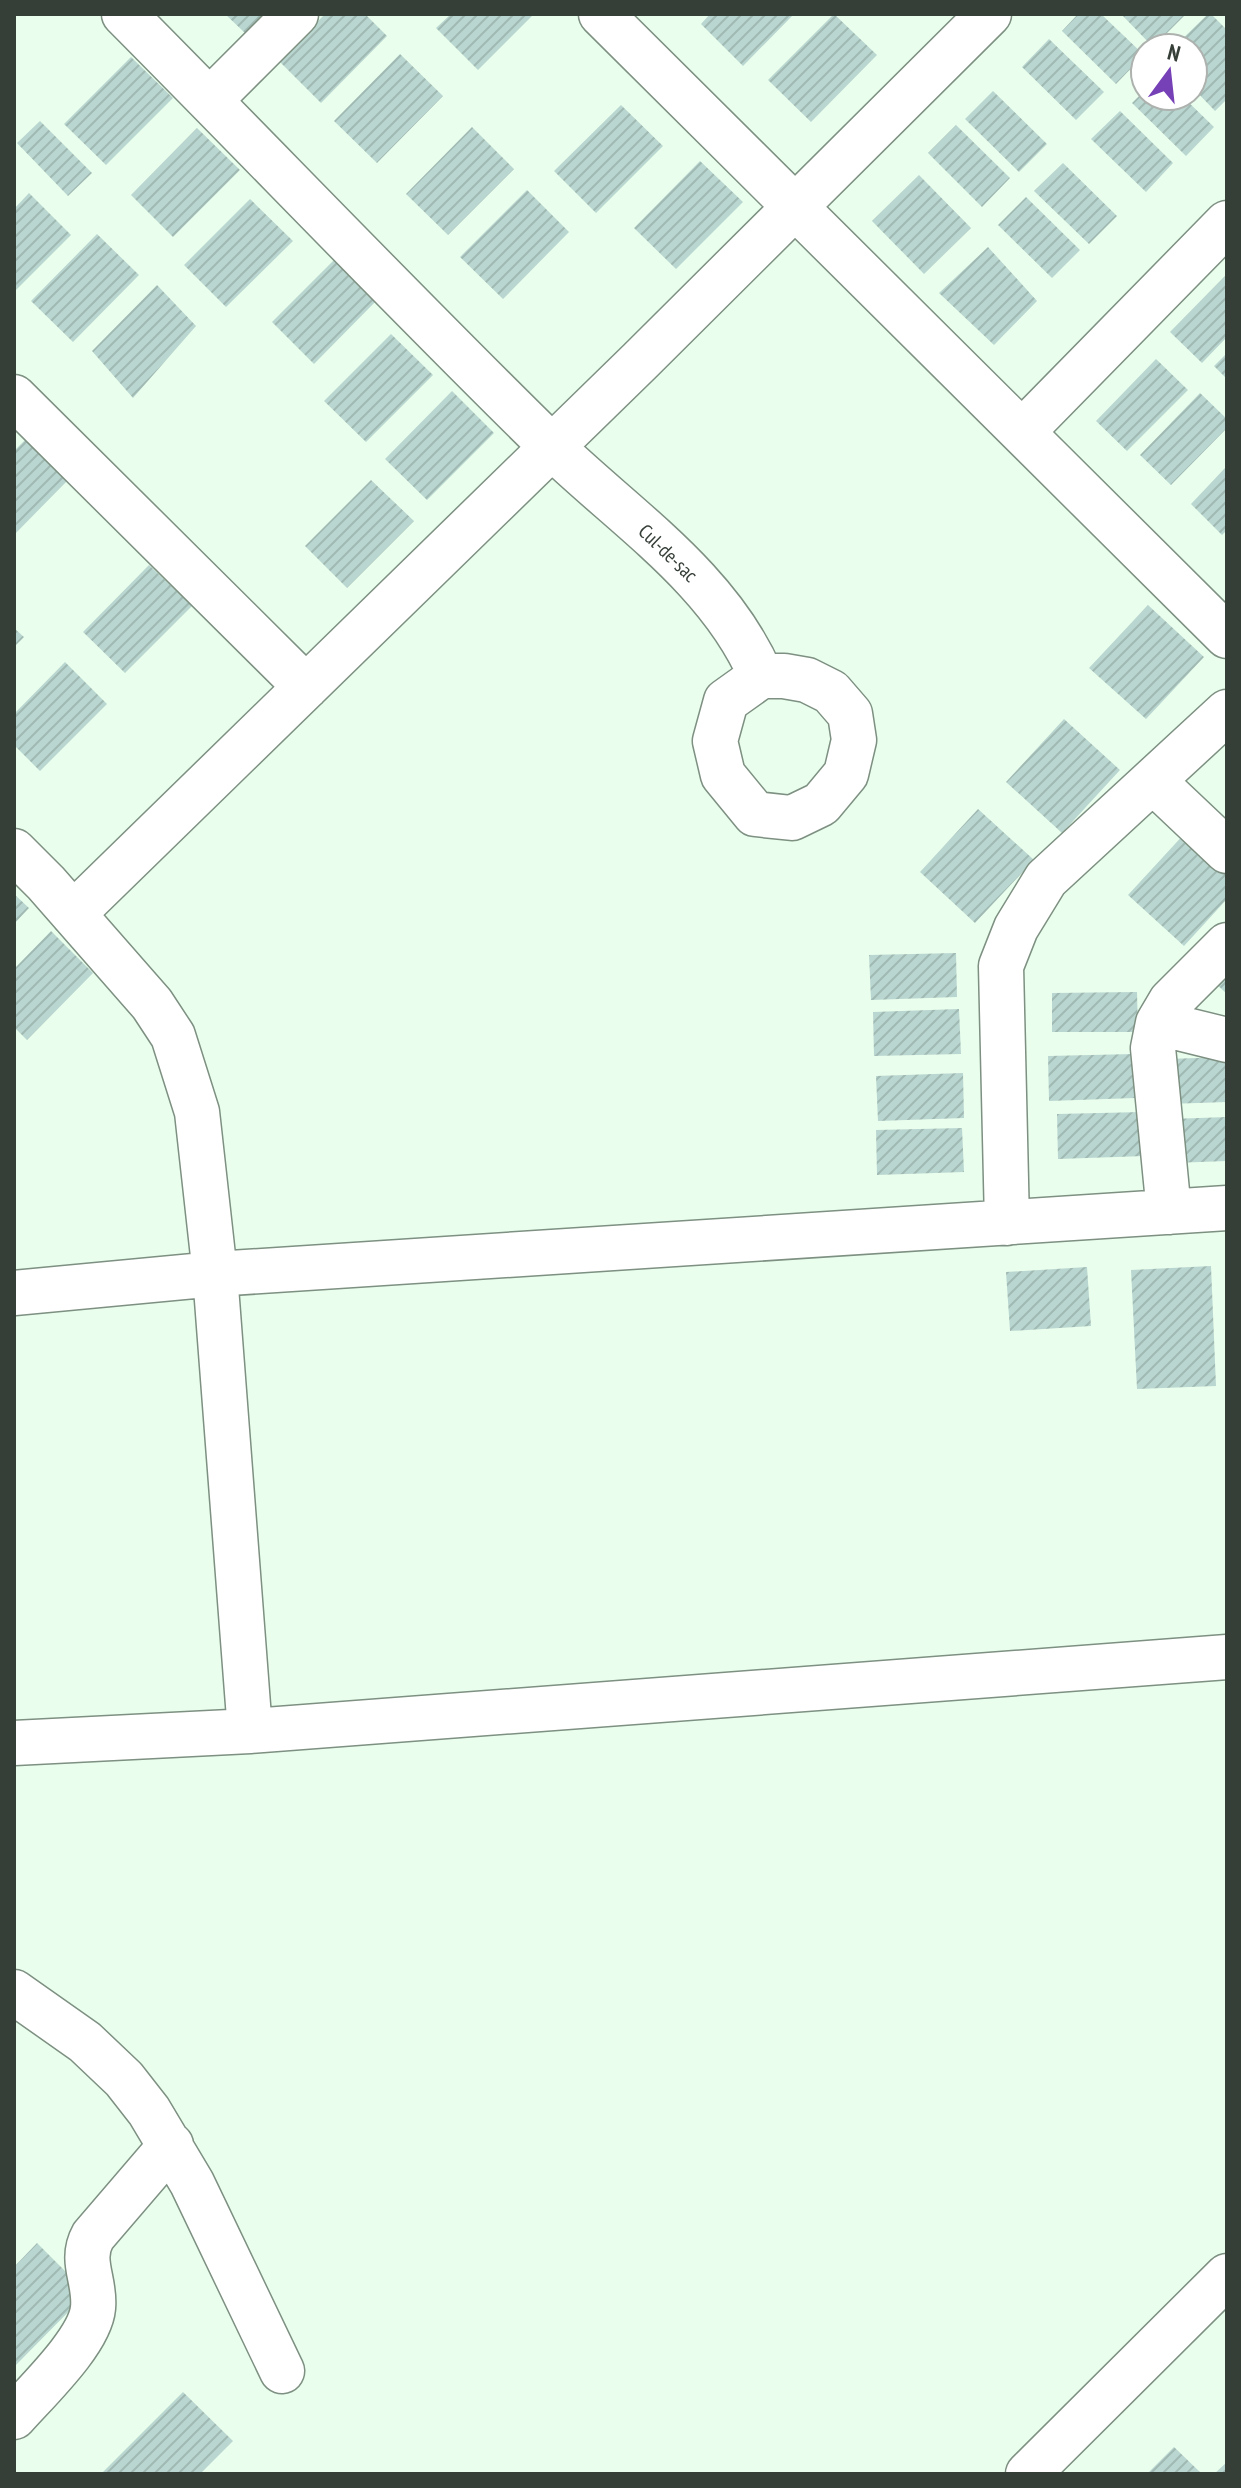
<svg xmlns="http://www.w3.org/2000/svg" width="1241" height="2488" font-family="'PT Sans Narrow',sans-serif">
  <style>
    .building { fill: url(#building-hatch) }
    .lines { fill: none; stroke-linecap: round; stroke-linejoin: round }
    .minor-casing { stroke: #7d9081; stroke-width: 47 }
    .minor { stroke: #fff; stroke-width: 44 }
    .labels { text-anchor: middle; stroke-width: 6; stroke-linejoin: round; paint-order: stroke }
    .street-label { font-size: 20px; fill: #353e37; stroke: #fff }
  </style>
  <defs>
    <pattern id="building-hatch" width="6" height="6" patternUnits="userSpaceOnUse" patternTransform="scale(2)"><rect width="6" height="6" fill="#bad6d0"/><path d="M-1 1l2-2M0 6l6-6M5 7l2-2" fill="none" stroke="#a0b9b3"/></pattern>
  </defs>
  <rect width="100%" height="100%" fill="#e9feed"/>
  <path class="building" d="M225,14H264L245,33Z
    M325,14H365L387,36L321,103L279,61Z
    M451,14H534L478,70L436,28Z
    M710,14H794L743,66L701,24Z
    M834,14L877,55L811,122L768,80Z
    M1078,14H1101L1144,55L1116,84L1062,31Z
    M1121,14H1186L1153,47Z
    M1208,14H1211L1227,30V99L1215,111L1193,88V48H1173Z
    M1049,39L1104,92L1076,120L1022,67Z
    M400,54L443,96L377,163L334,121Z
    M131,57L173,98L106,165L64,124Z
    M1145,90V96H1182L1214,127L1186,156L1132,103Z
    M993,91L1047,144L1019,172L965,119Z
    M621,105L663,146L596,213L554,171Z
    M1120,111L1173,163L1146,192L1091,139Z
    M40,121L92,173L68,196L17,143Z
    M956,125L1010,178L982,207L928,153Z
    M472,127L514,169L448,235L406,194Z
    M197,128L240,170L173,237L131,195Z
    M700,161L743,202L676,269L634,228Z
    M1063,163L1117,216L1089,244L1034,191Z
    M919,175L971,228L924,274L872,221Z
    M527,190L569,232L503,299L460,257Z
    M29,193L71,235L14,292V209Z
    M1026,197L1080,250L1052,278L998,225Z
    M250,199L293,241L226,307L184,265Z
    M97,234L139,275L73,342L31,301Z
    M988,247L1037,301L994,345L939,293Z
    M338,256L380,297L314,364L272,322Z
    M1227,274V337L1202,363L1170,332Z
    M157,285L196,326L133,398L92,351Z
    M391,334L433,375L366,442L324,401Z
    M1227,353V379L1214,366Z
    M1156,359L1188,390L1127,451L1096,421Z
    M452,391L494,433L427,500L385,459Z
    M1200,393L1227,419V428L1171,485L1140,455Z
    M27,438L69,479L14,535V451Z
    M1227,466V530L1222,535L1191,504Z
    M371,480L414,521L347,588L305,546Z
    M149,565L192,606L125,673L83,632Z
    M1148,605L1204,657L1146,719L1089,668Z
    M14,628L24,637L14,647Z
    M65,662L107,704L40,771L14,745V714Z
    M1064,719L1120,770L1062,833L1006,782Z
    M978,809L1034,860L975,923L920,872Z
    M1186,832L1227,869V899L1184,946L1128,895Z
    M14,894L29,908L14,924Z
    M51,931L93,973L27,1040L14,1027V969Z
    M956,953L957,997L871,1000L869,955Z
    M1227,967V994L1213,981Z
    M1137,992L1138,1032H1052V993Z
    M959,1009L961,1054L874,1056L873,1012Z
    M1134,1054L1135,1098L1049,1101L1048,1056Z
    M1227,1057V1102L1168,1104L1167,1059Z
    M963,1073L964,1118L878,1121L876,1076Z
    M1143,1112L1145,1156L1058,1159L1057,1114Z
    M1227,1117V1161L1173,1163L1171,1119Z
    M962,1128L964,1172L877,1175L876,1130Z
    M1211,1266L1216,1386L1137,1389L1131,1270Z
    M1087,1267L1091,1326L1010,1331L1006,1272Z
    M37,2243L87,2293L14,2367V2267Z
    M183,2392L233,2441L200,2474H101Z
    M1174,2447L1202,2474H1147Z
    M1227,2462V2474H1214Z"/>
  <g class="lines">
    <g class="minor-casing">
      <path id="minor" d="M124,14C266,157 406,304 550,445C624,517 719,578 761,676L726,701L715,741L723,775L755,814L792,818L821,804L846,774L854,740L850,714L831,692L807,680L784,676H761
        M601,14L1227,636
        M210,100L296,14
        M14,397L306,687
        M1022,432L1227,223
        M1153,781L1227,851
        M14,851L46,883L152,1004L173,1036L197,1112L215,1274L250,1731
        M73,914L640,361L989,14
        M1158,1023L1227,1040
        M1169,1212L1153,1048L1158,1023L1171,1001L1227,945
        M1007,1223L1001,966L1016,928L1046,879L1227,712
        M14,1293L215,1274L1227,1208
        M14,1743L250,1731L1227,1657
        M14,1992L85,2042L124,2079L149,2111L192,2183L282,2371
        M14,2417C37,2391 90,2341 93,2308C96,2281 79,2261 93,2236L171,2145
        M1028,2474L1227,2276"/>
    </g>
    <use href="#minor" class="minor"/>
  </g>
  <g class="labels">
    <g class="street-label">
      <text transform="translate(668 553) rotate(44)" y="7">Cul-de-sac</text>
    </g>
  </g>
  <rect width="1241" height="2488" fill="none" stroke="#353e37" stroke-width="32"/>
  <g transform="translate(1169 72) rotate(15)"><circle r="38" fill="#ffffff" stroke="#aeb2af" stroke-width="2"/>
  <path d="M0-6L14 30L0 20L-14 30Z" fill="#7640b7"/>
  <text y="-12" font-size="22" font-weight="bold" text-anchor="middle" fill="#353e37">N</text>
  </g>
</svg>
